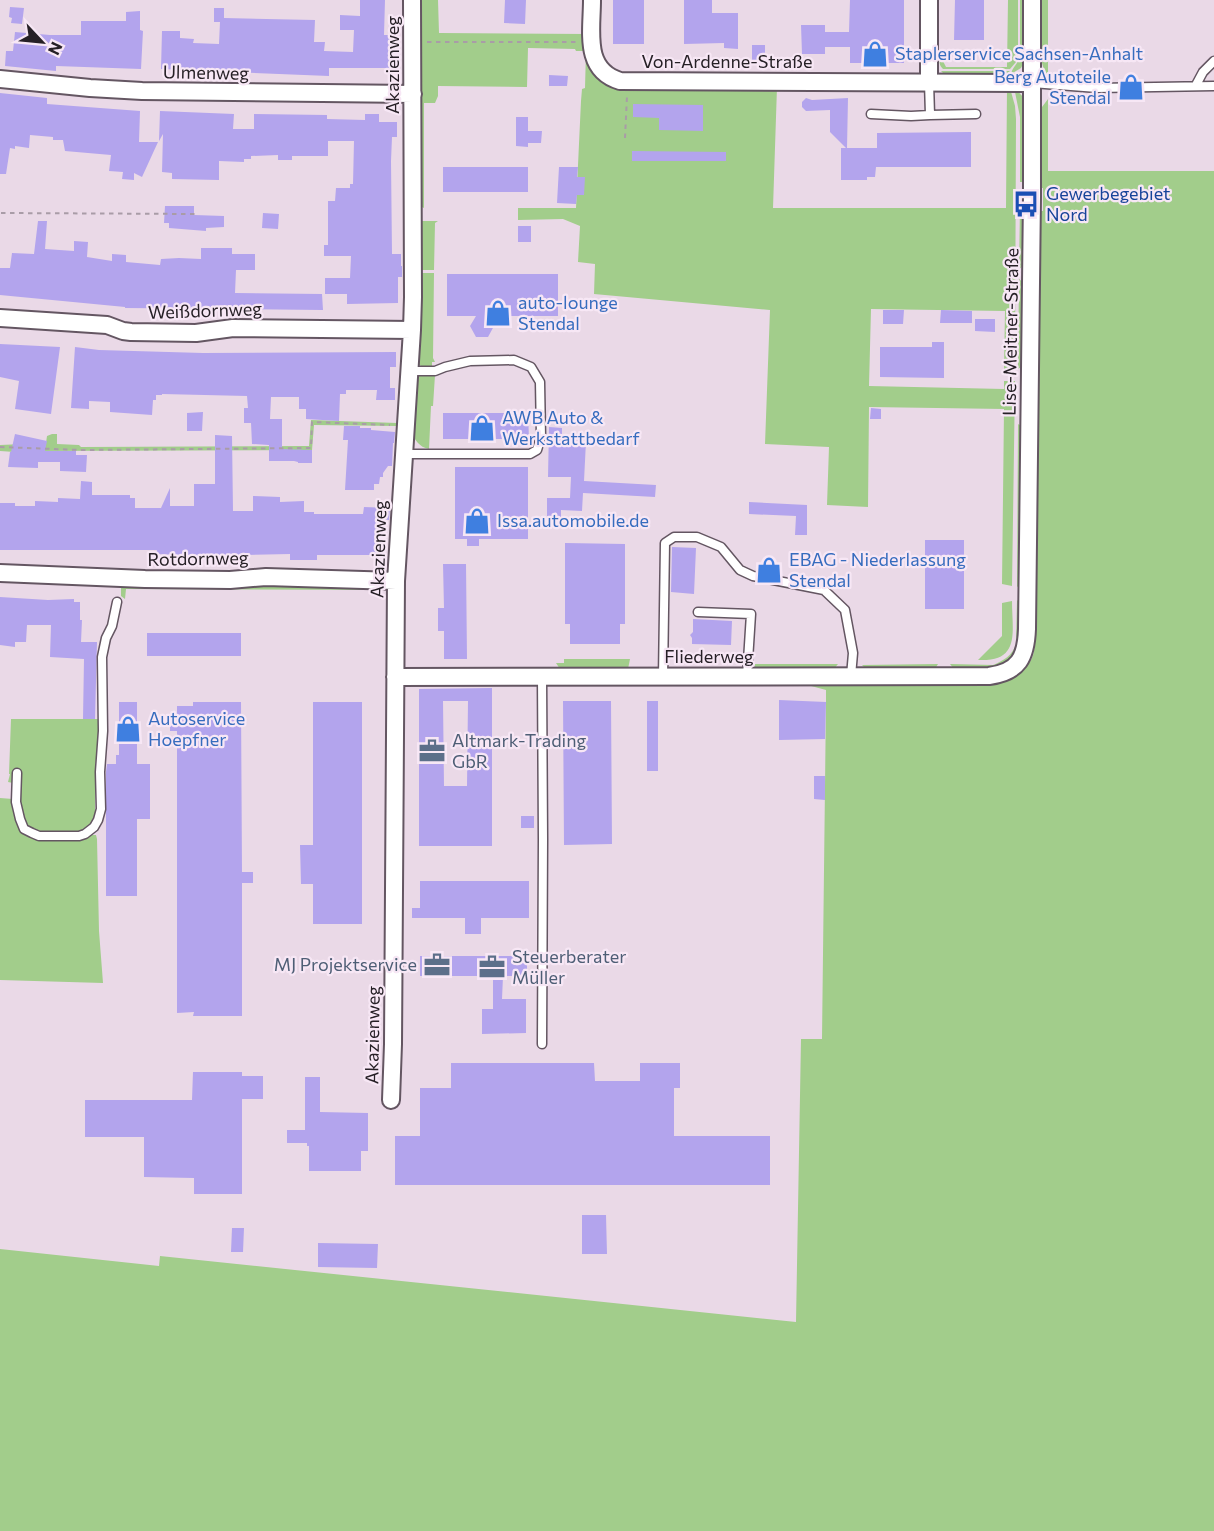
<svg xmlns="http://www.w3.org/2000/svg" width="1214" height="1531" font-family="Commissioner,sans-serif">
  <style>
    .green { fill: #a2cd8b }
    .building { fill: #b3a4ed; fill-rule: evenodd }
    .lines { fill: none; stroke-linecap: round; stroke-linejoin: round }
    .service-casing { stroke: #645662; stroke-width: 11 }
    .minor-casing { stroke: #645662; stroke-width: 20 }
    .path { stroke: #a99ca7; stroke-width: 2; stroke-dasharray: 4.5 4.5; stroke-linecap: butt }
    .service { stroke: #fff; stroke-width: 8 }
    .minor { stroke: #fff; stroke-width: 16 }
    .labels { text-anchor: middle; stroke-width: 4.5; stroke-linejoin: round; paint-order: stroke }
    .shop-label { font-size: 18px; fill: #366cbe; stroke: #f7e7f5; text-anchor: start }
    .street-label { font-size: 18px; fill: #262026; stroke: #f7e7f5 }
    .transit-label { font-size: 18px; fill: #164399; stroke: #f7e7f5; text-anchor: start }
    .service-label { font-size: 18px; fill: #4e5e75; stroke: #f7e7f5; text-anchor: start }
  </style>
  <rect width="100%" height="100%" fill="#ead9e7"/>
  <path class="green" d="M418,0H438L439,33L587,34L594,71L777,87L773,208H1006L1007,87L1010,88L1015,106L1016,119L1015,369H1004L1005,311L871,309L869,386L1004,389V381H1015L1012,586L1002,584L1004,409L869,407L868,507L827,505L829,447L765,444L770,310L594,294L595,264L578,262L580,226L563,219L518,220V208H576L581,101L582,89L585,88L586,51H576L575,49L528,48L527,87L438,86V96L435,103H424V208L418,205Z
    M1008,0H1018V57L1016,62L1010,69H943C939,65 939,63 941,57L946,67H1007Z
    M1020,0H1026L1024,62L1021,68L1011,74C1012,68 1018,63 1020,58Z
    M1040,0H1048V75C1036,64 1040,18 1040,0Z
    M941,71H1010L1006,75H945Z
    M1014,87L1023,97L1026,104L1025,182H1020V117Z
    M1048,99V171H1214V1531H0V1249L159,1266L160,1256L796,1322L801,1039H822L826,702V690L800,683L851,682L922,685L998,683C1010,680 1024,672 1031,660C1036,651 1035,636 1035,625L1038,211H1043V188H1038L1039,111Z
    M1020,206H1025L1024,265L1019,269Z
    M421,221H438L435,223L434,270H419Z
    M419,273H434L433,358L435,362H432V366H421L416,363Z
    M1019,279L1024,283L1023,366L1018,369Z
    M421,375H435L433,406H431L429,449C419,447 415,440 411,432L416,378Z
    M311,420L397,423V426L314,425L312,450L29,451V453L0,451V445L46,443L47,436L52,434H57V444L79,445L81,447L309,446Z
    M1018,424L1023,427L1021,584L1017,587Z
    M242,581L388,588V590L126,589L125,599L121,596V588L123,585Z
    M1017,600L1021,604C1021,613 1023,639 1020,646C1008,674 978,669 954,669L950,664L993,665C1003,661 1013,655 1016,644Z
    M1012,601C1012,632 1021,662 978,660L1002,636V603Z
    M564,659H630L628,669H560L556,663H564Z
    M754,664H838L833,670H756Z
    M938,664L935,669L867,670L862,665Z
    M11,719H101L95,768V816L93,822L82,832L40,833L32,829L24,821L13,783L8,782L10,774H9Z
    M0,798L13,799C13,813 16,823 26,834L85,838L92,835H96L97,839L99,931L103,983L0,980Z"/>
  <path class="building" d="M360,0H385L384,35H398V68H329V76L161,69L162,31H180V38L194,39L193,43L219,44L220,22H214V8H224V18L315,20L314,42H325L324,51L353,52L354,30H340V15L360,16Z
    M505,0H526L525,24L504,23Z
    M613,0H644V44H613Z
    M684,0H712V13H738V49L724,48V43L684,44Z
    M850,0H904V63H850V47H825V54H802L801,25H825V32H849Z
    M955,0H984V40H954Z
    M10,7L24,8L22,24L11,23L12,18L9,17Z
    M140,11V30L143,31L141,69L56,66V71L5,66L6,51H13L15,32L50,35H81V21H126V12Z
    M752,45H765V63H752Z
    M549,75L568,76L567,86H549Z
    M0,93L47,98V104L140,111L139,142H158L142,177L134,173V180L122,179L123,172L109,171L111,155L65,151L63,140H53V137L30,135L29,148L15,146V149L10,148L6,174H0Z
    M806,98L812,100L848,98L847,148H877V133L971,132V167H876L875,177H867V180H841V148H846L830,132V110L806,111L802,107V102Z
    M633,104L703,105V131L659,130V118L633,117Z
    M160,111L234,114L233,129H254V114L327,115V119L365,120V114H379V122H397V137H392L391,161L392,254H401V266H402V277H398V303L347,304V294H325V278H350L351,256H324V245H328V201H335L336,188H350V184H353L354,141H328V156H292V160H278V155L251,156V159H244V162L219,161V180L172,179V173L162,172L163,134L159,141Z
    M516,117H528V131H542L541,143H528V147L516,146Z
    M632,151L726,152V161H632Z
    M443,167H528V192H443Z
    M559,167H578L577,177H585L584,195H577L576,204L557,203Z
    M165,206H194V215L224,216V227L206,228V231L169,228V223H164Z
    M263,213L279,214L278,229L262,228Z
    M38,221H47L45,249L74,251V241L88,242L87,257L112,261V254L126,255V262L160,265L161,259L179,258L201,259V248H232V254H255V270H236L235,293L322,294L323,310L125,308V307L0,295V268H10L12,253L34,254Z
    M518,226H531V242H518Z
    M447,274H558V316H488L494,326L488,337H476L470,326L476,316H447Z
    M883,310H904L903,324H883Z
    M941,310L972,311V323H940Z
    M975,319H995V332L975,331Z
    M932,342H944V378L880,377V347H932Z
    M0,344L60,347L51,414L15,409L19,381L0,377Z
    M75,347L99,350L203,353L396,352V367H390V388H395V400H376L377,390H346V394H340L339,421L306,419V409H299V397H271L270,419H282V449L312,450V463H298V462L294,461H269V445L252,444L251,423H244V408H248L247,396L162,394V395H156V400H153L152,415L110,412V402L89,401V409L71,408Z
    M871,408L881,409V419H870Z
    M203,412L202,431H187V413Z
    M443,413H528L529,439H443Z
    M344,426H360V428H371V430L395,432L394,443H393L392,466H388L383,473V477H380L379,484H374V490H345L348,440H343Z
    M549,427L562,428V440L586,441L584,481L656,485L655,497L583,493L582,511L561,510V520H547V498H570L571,477H548Z
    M15,434L47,441L45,451H76V455H87L86,472L60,471V462H38V468L8,467L10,452H11Z
    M215,435L232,436L233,511H253V496L280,497V502L304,501V512H314V514H363L364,507L390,508L389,520L381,519V555H317V560H290V554L201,556L156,554L157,550H0V503H15V506H35V501L58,502V498L80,499L81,481L92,482V495H130V498H135V508H161L170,488V506H194V484H215Z
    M455,467H528V539H479V546H467V539H455Z
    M749,502L807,505V535H795L796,516L749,514Z
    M925,540H964V609H925Z
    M565,543L625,544V624H620V644H570V624H565Z
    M672,547L696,548L694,594L671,592Z
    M443,564H466L467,659H444V631H438V608H444Z
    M0,597L48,600L74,599V602H80V620H82L81,642H97L95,719H83L84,659L50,657L51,625H27L26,642H15V647L0,645Z
    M693,619L732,621L731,645L692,644V638L690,635L693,632Z
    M147,633H241V656H147Z
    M492,688V846H419V689ZM443,701H468L467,786H444Z
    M779,700L826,702L825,739L779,740Z
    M563,701H611L612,844L564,845Z
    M647,701H658V771H647Z
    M119,702H137V764H150V819H137V896H106V772L107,764H116V755H119Z
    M193,702H241L242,872H253V883H242V1016H193L194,1012L177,1013V731H170V717H177V706H193Z
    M313,702H362V924H313V884H301L300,845H313Z
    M814,776H825V800L814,799Z
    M521,816H534V828H521Z
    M420,881H529V918H481V934H465V918H412V908H420Z
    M420,956H527V976H503L502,999H526V1033L482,1034V1009H493V976H420Z
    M451,1063H594L595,1081H640V1063H680V1088H674V1136H770V1185H395V1136H420V1088H451Z
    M193,1072H242V1076H263V1099H242V1194H194V1178L144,1177V1137H85V1100H192Z
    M305,1077H320V1112L368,1113V1151H361V1171H309V1146H307V1143H287V1130H305Z
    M582,1215H606L607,1254H582Z
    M232,1228H244L243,1252H231Z
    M318,1243L378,1244L377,1268L318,1267Z"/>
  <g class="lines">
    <g class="service-casing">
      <path id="service" d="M1032,83L1097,88L1214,86
        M1196,85L1203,72L1214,61
        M871,114L911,116L930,115L929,82
        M930,115L976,114
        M404,454H530L537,450L541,437L540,382L531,367L514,360L470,361L445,367L435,371H410
        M698,612L751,614L747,676
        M663,677L665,543L674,537H697L721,547L740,570L753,576L824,590L845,610L853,653L851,676
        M17,773L16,802L20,819L24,829L32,833L39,836H79L85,834L94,827L98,820L101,809L100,772L103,731L102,657L106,638L112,626L117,602
        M542,1044L543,839L542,677"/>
    </g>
    <g class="minor-casing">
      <path id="minor" d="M592,0C592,31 583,70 620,81L1032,83
        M0,79L90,88L142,91L413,94
        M929,81V0
        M0,318L107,325L123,331L131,332L196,333L233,328L412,330
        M0,573L145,579L230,580L266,577L396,581
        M395,677L989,676C1019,672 1026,657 1027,629L1032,196V0
        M391,1100L393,1044L396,581L412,330L413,297L412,0"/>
    </g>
    <path class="path" d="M427,42H578
      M625,138L627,96
      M1,213L196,214
      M0,447L82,450L311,448L312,422L390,425"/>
    <use href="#service" class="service"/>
    <use href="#minor" class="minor"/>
  </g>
  <defs>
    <g id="shop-bare" transform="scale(2.07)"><path d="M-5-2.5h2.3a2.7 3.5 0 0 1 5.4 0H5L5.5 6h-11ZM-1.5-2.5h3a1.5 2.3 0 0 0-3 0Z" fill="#3f7fe0" stroke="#f7e7f5" stroke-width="2.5" paint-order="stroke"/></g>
    <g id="bus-bare" transform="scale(2.07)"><path d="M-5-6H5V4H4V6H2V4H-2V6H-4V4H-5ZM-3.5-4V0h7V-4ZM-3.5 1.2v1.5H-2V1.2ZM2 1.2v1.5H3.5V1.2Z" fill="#1a4fb4" stroke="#f7e7f5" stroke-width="2.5" paint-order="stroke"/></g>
    <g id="office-bare" transform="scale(2.07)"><path d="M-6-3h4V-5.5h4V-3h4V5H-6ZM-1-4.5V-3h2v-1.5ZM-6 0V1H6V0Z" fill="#5c6f8a" stroke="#f7e7f5" stroke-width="2.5" paint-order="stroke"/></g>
  </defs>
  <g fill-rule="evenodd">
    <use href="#shop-bare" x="875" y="54"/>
    <use href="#shop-bare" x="1131" y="87"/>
    <use href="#bus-bare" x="1026" y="204"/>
    <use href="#shop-bare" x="498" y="313"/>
    <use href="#shop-bare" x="482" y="428"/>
    <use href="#shop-bare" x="477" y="521"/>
    <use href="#shop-bare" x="769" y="570"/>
    <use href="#shop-bare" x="128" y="729"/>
    <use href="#office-bare" x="432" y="751"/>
    <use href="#office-bare" x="437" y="965"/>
    <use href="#office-bare" x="492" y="967"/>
  </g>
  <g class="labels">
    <g class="shop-label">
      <text x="895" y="60">Staplerservice Sachsen-Anhalt</text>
      <text x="1111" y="83" text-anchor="end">Berg Autoteile<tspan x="1111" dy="21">Stendal</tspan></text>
      <text x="518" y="309">auto-lounge<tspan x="518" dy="21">Stendal</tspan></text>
      <text x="502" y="424">AWB Auto &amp;<tspan x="502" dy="21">Werkstattbedarf</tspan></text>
      <text x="497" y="527">Issa.automobile.de</text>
      <text x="789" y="566">EBAG - Niederlassung<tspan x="789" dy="21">Stendal</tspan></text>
      <text x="148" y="725">Autoservice<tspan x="148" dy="21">Hoepfner</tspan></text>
    </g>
    <g class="street-label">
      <text x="727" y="68">Von-Ardenne-Straße</text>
      <text transform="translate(393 65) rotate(-90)" y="6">Akazienweg</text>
      <text transform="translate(206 73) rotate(1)" y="6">Ulmenweg</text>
      <text transform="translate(205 311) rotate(-2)" y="6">Weißdornweg</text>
      <text transform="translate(1011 332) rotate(-89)" y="6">Lise-Meitner-Straße</text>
      <text transform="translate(379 549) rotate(-88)" y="6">Akazienweg</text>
      <text transform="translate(198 559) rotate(-1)" y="6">Rotdornweg</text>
      <text x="709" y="663">Fliederweg</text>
      <text transform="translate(373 1035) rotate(-89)" y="6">Akazienweg</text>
    </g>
    <g class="transit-label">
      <text x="1046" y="200">Gewerbegebiet<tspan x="1046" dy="21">Nord</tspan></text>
    </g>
    <g class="service-label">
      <text x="452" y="747">Altmark-Trading<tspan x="452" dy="21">GbR</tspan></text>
      <text x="512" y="963">Steuerberater<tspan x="512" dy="21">Müller</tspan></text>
      <text x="417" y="971" text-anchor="end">MJ Projektservice</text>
    </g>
  </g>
  <g transform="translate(42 42) rotate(116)" stroke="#f7e7f5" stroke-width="4.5" paint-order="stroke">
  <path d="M0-4.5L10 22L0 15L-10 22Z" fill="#262026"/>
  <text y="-9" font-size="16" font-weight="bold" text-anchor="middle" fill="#262026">N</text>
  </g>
</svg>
